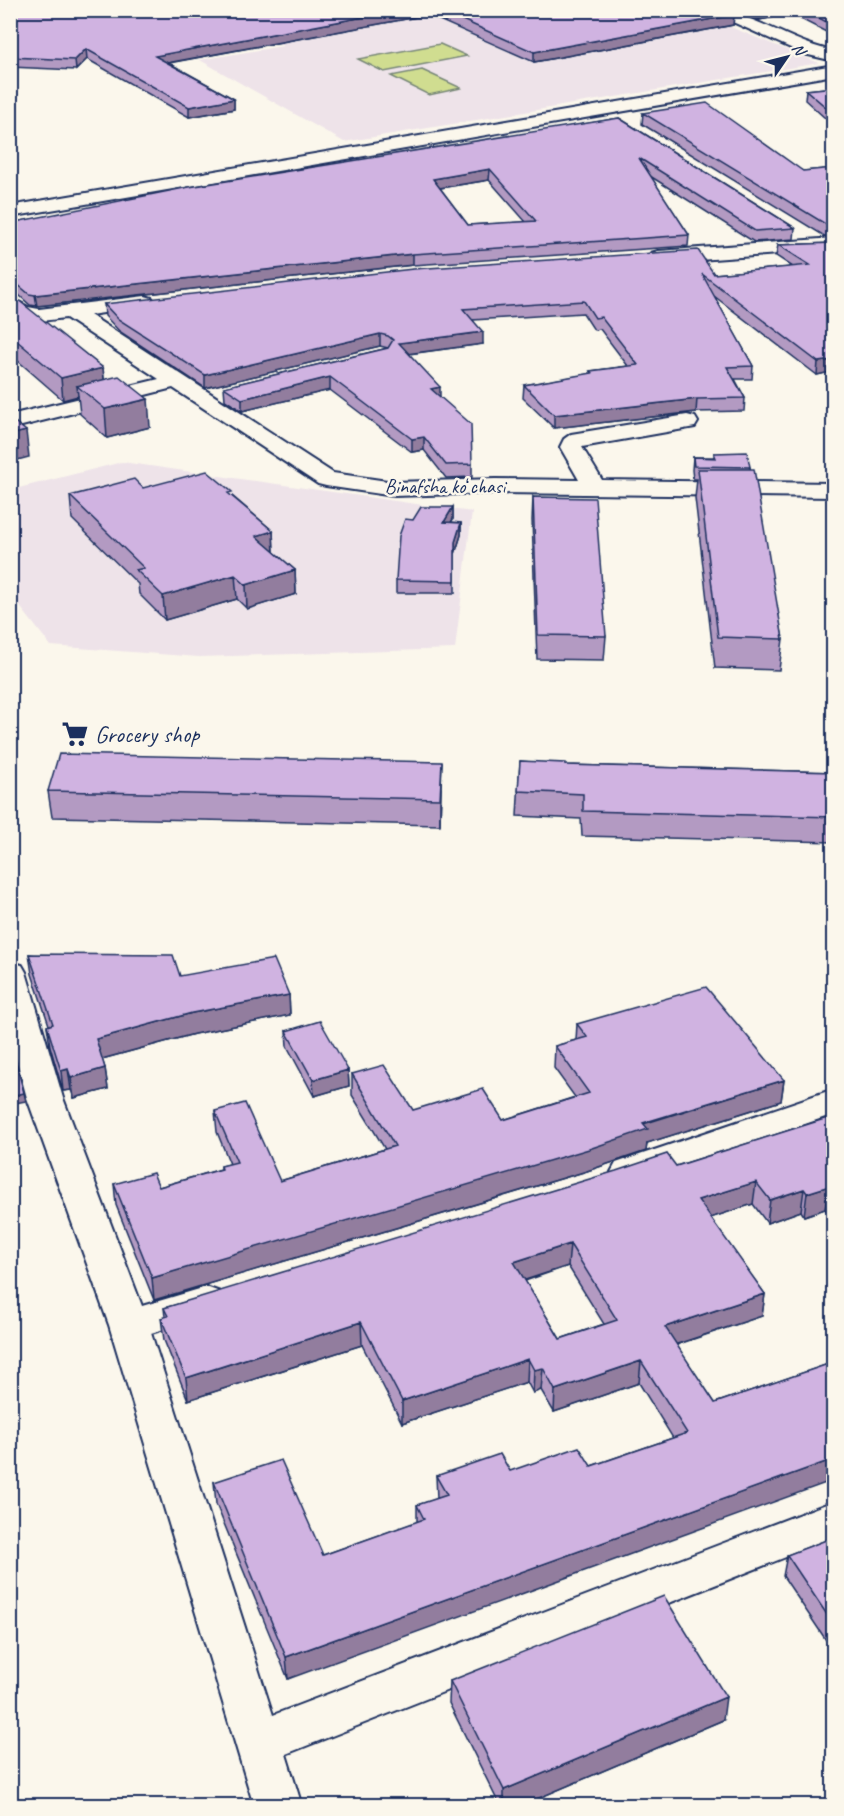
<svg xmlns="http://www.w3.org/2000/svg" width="844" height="1816" font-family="Caveat,sans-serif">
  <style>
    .built { fill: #eee3e9 }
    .green { fill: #d0dd90; stroke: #768677; stroke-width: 1.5 }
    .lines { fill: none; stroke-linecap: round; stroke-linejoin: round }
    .minor-casing { stroke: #1b2f5e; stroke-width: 4 }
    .minor { fill: #fbf7ec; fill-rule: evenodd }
    .wall { fill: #b39ac2; stroke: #1b2f5e; stroke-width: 1.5; fill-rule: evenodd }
    .shaded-wall { fill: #927d9e; stroke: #1b2f5e; stroke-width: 1.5 }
    .building { fill: #d0b3e1; stroke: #1b2f5e; stroke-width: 1.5; fill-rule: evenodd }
    .labels { text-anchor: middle; stroke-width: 5; stroke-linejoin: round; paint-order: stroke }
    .far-street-label { font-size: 20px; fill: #1b2f5e; stroke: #fbf7ec }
    .poi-label { font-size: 24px; fill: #1b2f5e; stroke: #fbf7ec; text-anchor: start }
  </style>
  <rect width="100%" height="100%" fill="#fbf7ec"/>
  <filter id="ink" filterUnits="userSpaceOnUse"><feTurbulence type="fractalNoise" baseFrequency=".0167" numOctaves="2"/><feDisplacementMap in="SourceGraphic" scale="12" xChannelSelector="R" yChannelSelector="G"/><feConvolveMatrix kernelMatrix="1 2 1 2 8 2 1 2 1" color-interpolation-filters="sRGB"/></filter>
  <g filter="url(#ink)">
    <path class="built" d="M689,10L819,63L344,142L200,60L283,46L251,28L356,11Z
      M122,462L472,512L455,649L199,657L51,646L11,595V490Z"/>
    <path class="green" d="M440,44L467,56L384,72L358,59Z
      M422,70L461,88L429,95L391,76Z"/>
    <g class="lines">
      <g class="minor-casing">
        <path id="minor" d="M706,10C751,10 790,43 834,51V61L804,54Z
          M834,65V75L10,217V206Z
          M834,238V250L658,263L651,261L648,257L651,253L658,251Z
          M145,296L152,298L155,302L152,306L90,315L333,473L394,482L495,479L579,480L560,447L564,439L571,434L687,415L695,417L698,422L695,427L582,447L602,480L834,483V497L495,493L394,496L326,486L318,484L173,388L10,429V415L159,379L66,318C49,320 26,325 10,313V297L28,307L39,309Z
          M10,962L22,965L26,972L63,1098L142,1306L206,1287L220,1292L225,1302L220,1312L151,1333L273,1715L834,1501V1538L286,1754L302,1806H254L109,1325L27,1098L10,1035Z
          M834,1089V1114L629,1185L616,1181L611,1172L616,1163Z"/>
      </g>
      <use href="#minor" class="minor"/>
    </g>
    <path class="wall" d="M10,10H723L734,15L733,25L534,62L428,15L169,63L234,99V109L189,117L87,59L76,70L10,67Z
      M727,10H834V36L791,14L759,20Z
      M834,87V126L805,100L806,90Z
      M643,113L803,171L834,168V236L826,237L642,124Z
      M619,118L795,228L794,239L754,242L650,176L689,235L688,246L413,265L37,306L30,305L10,287V223ZM489,180L526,222L468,225L440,188Z
      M834,243V375L830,372L817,375L714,296L753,366L752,379H735L745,398L744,411L696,412L554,428L523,398L524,385L590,374V371L628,366L600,329L594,330L583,313L473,320L483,344L409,354L440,397L472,464V477L446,478L424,450L412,452L330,390L242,411L225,400L224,387L388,348L380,346L205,388L119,331L105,316L104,304L714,274L793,267L776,256L778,245Z
      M10,300L103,368L104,379L150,427L107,438L80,414L78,396L63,400L10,354Z
      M714,453L750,467L783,639L779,670L715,668L695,498L697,479H693L692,470L693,457H714Z
      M143,488L232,496L273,531L274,552L295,570L296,594L247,609L237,599L165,620L139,594L138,584L72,519L70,496Z
      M533,497L606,636L604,660L537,659L532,520Z
      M453,507V519L451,522L461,523V535L455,554V593H396V580L413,520Z
      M520,761L565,765L834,772V842L582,836L581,819L517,816Z
      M441,788L440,825L52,817L48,791Z
      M29,954L180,976L289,995L290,1015L194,1034L102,1059L105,1068L108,1089L74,1098L71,1090L63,1091L50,1046L47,1026L49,1025L32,974Z
      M577,1024L784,1080L781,1101L647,1143L646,1151L587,1171L154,1300L116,1205L114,1184L159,1187L221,1169V1166L230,1164L217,1132L215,1111L280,1181L385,1149L352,1095V1074L413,1110L503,1120L575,1097L554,1068L555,1046L576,1040Z
      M286,1031L348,1070L349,1086L314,1096L287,1046Z
      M834,1116V1219L825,1209L804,1216L801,1211L767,1223L753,1204L710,1218L765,1294L762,1316L676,1345L715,1403L834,1362L288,1679L216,1504L214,1482L323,1555L417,1522V1505L437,1499L436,1476L510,1471L591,1466L673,1438L639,1383L554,1412L541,1390L533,1393L527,1382L402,1423L362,1345L188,1400L164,1340L161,1318L165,1317L164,1308L676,1166ZM568,1266L604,1324L560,1339L525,1281Z
      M834,1537V1652L783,1576L787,1555Z
      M450,1681L723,1720L520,1806H500L449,1703Z"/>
    <path class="shaded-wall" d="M401,10H428V15L156,65L155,56Z
      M791,10V14L759,20V11Z
      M734,15L733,25L534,62V52Z
      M86,49L87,59L76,70L75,60Z
      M234,99V109L189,117V107Z
      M490,169L489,180L433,189V179Z
      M413,254V265L37,306L35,295Z
      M483,332V344L399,355V343Z
      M380,334V346L205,388V375Z
      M832,360L830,372L817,375L818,362Z
      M103,368L105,390L77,386L78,396L63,400L61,378Z
      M330,377V390L242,411V399Z
      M440,387V400L431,389Z
      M148,399L150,427L107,438L105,409Z
      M697,399L696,412L554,428V415Z
      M26,431L29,457L10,462V435Z
      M424,437V450L412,452V439Z
      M453,507V519L444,534V522Z
      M461,523V535L455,554V542Z
      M273,531L274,555L256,536Z
      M295,570L296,594L247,609L246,585Z
      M235,575L237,599L165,620L163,596Z
      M442,762L441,788L440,825V799Z
      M289,995L290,1015L194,1034L98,1060L96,1039L192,1013Z
      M105,1068L108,1089L74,1098L71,1078Z
      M68,1069L71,1090L63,1091L61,1071Z
      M348,1070L349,1086L314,1096L313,1080Z
      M784,1080L781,1101L647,1143L646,1151L587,1171L154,1300L152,1278Z
      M24,1093L26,1101L10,1104V1096Z
      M756,1182L753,1204L695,1223L698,1200Z
      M829,1186L825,1209L804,1216L807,1193Z
      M804,1189L801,1211L767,1223L770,1200Z
      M570,1244L568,1266L513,1284L514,1262Z
      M765,1294L762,1316L662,1349L665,1327Z
      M361,1322L362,1345L188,1400L186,1378Z
      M528,1359L527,1382L402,1423V1401Z
      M641,1361L639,1383L554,1412L555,1390Z
      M543,1368L541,1390L533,1393L534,1370Z
      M834,1459V1480L288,1679L286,1657Z
      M726,1697L723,1720L520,1806H504V1790Z"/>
    <path class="building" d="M10,10H401L155,56L234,99L189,107L86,49L75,60L10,57Z
      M440,10H723L734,15L534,52Z
      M804,10H834V26Z
      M834,87V114L806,90Z
      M707,103L803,171L834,168V225H827L643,113Z
      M619,118L795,228L755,231L639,158L689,235L413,254L35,295L29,294L10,278V223L189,187ZM490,169L536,221L468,225L433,179Z
      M834,243V361L832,360L818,362L702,274L753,366L727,367L745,398L697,399L554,415L524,385L592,373L590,371L638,365L601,317L595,318L584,301L463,309L483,332L399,343L440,387L431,389L471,424L472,464L446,465L424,437L412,439L330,377L242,399L224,387L388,348L393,340L388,336L380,334L205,375L118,319L104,304L413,269L698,250L714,274L810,265L778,245Z
      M17,299L103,368L61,378L10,335V300Z
      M119,376L148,399L105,409L77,386Z
      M10,418L26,431L10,435Z
      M747,452L750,467L694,466L693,457L716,458L714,453Z
      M698,469H754L783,639L718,637Z
      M207,471L232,492L228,493L273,531L256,536L295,570L246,585L235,575L163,596L136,570L144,568L70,496L134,479L143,488Z
      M533,497L595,498L606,636L538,635Z
      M421,507H453L444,522L461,523L455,542V581L396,580L399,536L405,519L413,520Z
      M59,754L442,762L440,799L48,791Z
      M520,761L565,763V765L834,772V817L583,811V794L518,791Z
      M29,954L173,955L180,976L274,959L289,995L192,1013L96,1039L105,1068L71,1078L68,1069L61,1071L47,1026L53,1024Z
      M706,987L784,1080L643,1123L648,1129L589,1149L152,1278L114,1184L153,1173L159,1187L222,1169L221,1166L237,1162L215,1111L245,1103L280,1181L395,1146L352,1074L384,1065L413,1110L483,1089L503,1120L589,1093L555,1046L587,1037L577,1024Z
      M320,1021L348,1070L313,1080L286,1031Z
      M10,1048H12L24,1093L10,1096Z
      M834,1116V1192L829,1186L807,1193L804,1189L770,1200L756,1182L698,1200L765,1294L665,1327L715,1403L834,1362V1459L286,1657L214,1482L281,1460L323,1555L424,1519L417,1505L447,1495L436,1476L500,1454L510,1471L579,1447L591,1466L687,1433L641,1361L555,1390L543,1368L534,1370L528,1359L402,1401L361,1322L186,1378L161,1318L168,1316L164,1308L616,1171L667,1154L676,1166ZM570,1244L617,1320L560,1339L514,1262Z
      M834,1537V1625L787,1555Z
      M664,1596L726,1697L504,1790L450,1681Z"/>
  </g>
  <defs>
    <g id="supermarket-bare" transform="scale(2.07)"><path d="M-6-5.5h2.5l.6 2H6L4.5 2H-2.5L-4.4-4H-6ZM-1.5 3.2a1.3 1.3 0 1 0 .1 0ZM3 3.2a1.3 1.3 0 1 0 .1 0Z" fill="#1b2f5e" stroke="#fbf7ec" stroke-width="2.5" paint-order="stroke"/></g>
  </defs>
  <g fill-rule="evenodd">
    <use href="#supermarket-bare" x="75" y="734"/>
  </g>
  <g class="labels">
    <g class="far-street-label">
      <text x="445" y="493">Binafsha koʻchasi</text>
    </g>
    <g class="poi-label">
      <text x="95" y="742">Grocery shop</text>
    </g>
  </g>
  <rect width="844" height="1816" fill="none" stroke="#fbf7ec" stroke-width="36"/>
  <rect x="18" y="18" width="808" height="1780" fill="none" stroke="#1b2f5e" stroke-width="2" filter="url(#ink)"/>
  <g transform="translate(787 57) rotate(55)" stroke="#fbf7ec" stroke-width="4.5" paint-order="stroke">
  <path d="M0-4.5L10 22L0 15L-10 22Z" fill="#1b2f5e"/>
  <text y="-9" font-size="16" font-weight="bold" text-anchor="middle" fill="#1b2f5e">N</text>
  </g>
</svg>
